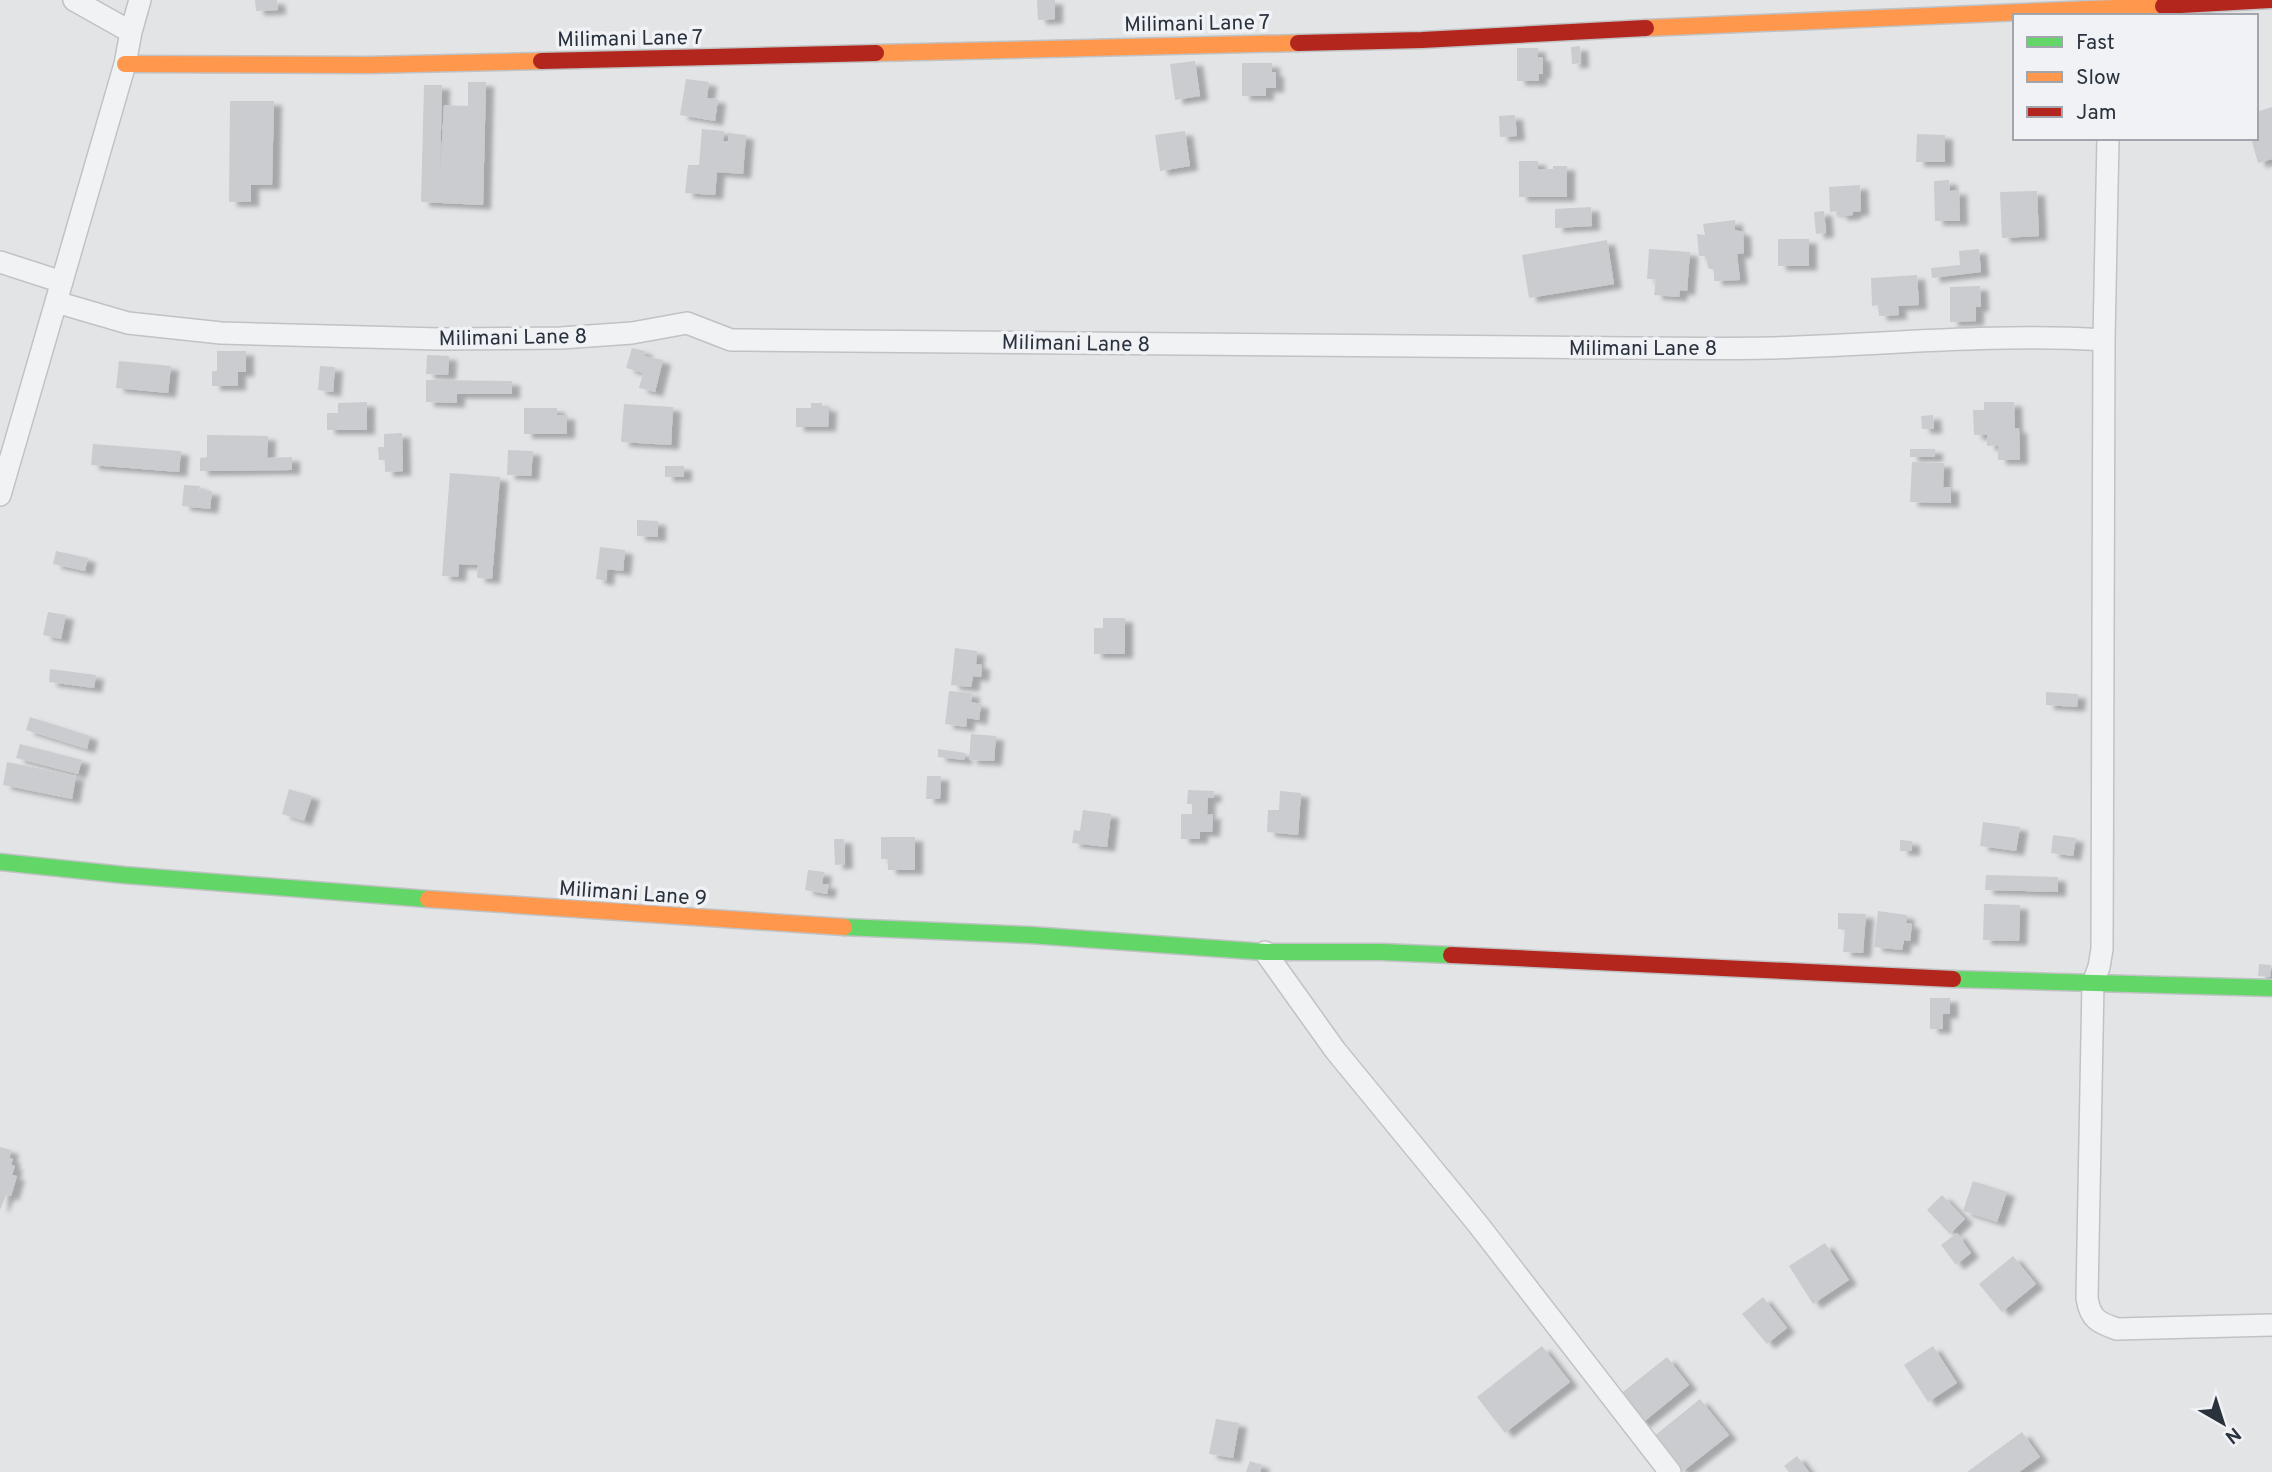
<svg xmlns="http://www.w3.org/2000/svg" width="2272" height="1472" font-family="Overpass,sans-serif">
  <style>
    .building { fill: #cacccf; filter: url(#shadow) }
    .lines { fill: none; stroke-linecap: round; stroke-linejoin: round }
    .street-casing { stroke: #c0c2c4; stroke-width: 24 }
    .fast-casing { stroke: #c0c2c4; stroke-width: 19 }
    .slow-casing { stroke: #c0c2c4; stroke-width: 19 }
    .jam-casing { stroke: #c0c2c4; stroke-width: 19 }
    .street { stroke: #f1f2f4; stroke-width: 21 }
    .fast { stroke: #63d668; stroke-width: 16 }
    .slow { stroke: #ff974d; stroke-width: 16 }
    .jam { stroke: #b3261e; stroke-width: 16 }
    .labels { text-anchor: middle; stroke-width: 7; stroke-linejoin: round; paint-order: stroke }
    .street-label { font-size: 21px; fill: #2a323e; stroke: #f0f2f6 }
  </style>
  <defs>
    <filter id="shadow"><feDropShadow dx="8" dy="4.5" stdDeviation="2" flood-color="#0004"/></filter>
  </defs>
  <rect width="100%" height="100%" fill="#e2e4e6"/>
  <path class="building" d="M255,0H277L278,10L256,11Z
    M1037,0H1055V19L1038,20Z
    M1580,46L1581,63L1572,64L1571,47Z
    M1517,48H1538V57H1543V74H1539V81H1517Z
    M1195,61L1200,96L1175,100L1170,64Z
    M1242,63H1272V72H1276V88H1266V96H1242Z
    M686,79L709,82L707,98L718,99L715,121L680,115Z
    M468,82H486L483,205L421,202L424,85H442L440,175L444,105L468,106Z
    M230,101H274L272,185H251V202H229Z
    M2272,107V159L2258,163L2251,138H2256V112Z
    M1515,115L1517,136L1500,137L1499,116Z
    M702,129L724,131L723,141H728V133L746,135L743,174L717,172L715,195L685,193L688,165H699Z
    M1185,131L1190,166L1160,171L1155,135Z
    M1917,134L1945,135V162H1916Z
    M1519,161H1538V169H1553V166H1567V197H1519Z
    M1949,180L1950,191L1959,190L1960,221H1935L1934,181Z
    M1860,185L1861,211L1853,212V215L1839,216V211L1830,212L1829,187Z
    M2037,191L2039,236L2002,238L2000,192Z
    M1591,207L1592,226L1555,228V209Z
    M1824,211L1826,233L1816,234L1814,212Z
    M1735,220V230L1743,232L1744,253L1737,254L1740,280L1714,281V270L1708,268L1706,256H1699L1697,234L1705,235L1703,224Z
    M1778,239H1809V266H1778Z
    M1607,240L1614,284L1529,298L1522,255Z
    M1649,249L1690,252L1687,291L1680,290L1679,297L1654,295L1656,279H1647Z
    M1979,249L1981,272L1932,278L1931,268L1960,265L1959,251Z
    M1917,275L1919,305L1898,306L1899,315L1879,316L1878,305L1872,306L1871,278Z
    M1980,286L1981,307H1976V321L1950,322V287Z
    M632,348L645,351L644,356L663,360L655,392L639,388L643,373L626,368Z
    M217,351H246V372H238V386H212V371H217Z
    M427,355L449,356L448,375L426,374Z
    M119,361L171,366L168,393L116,388Z
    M320,366L335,367L333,392L318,390Z
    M426,380L512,381V394H457V403L426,402Z
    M367,402V430H327V413H338V403Z
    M1984,402H2014L2015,429L2019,428L2020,460H1998V445L1987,446V435H1974L1973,410H1984Z
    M811,403H822V407H829L828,427H796V408H811Z
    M624,404L673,407L671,445L621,442Z
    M524,408H557V415H567V434H524Z
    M1933,415L1934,429H1922L1921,416Z
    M402,433L403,471L385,472V460H379L378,447H384V434Z
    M207,435L268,436L267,458L292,457V470L200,471V458L207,457Z
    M93,444L181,451L179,472L91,465Z
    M1910,449H1935V457H1910Z
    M508,450L533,451L531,476L507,475Z
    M1912,462L1944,463L1943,487H1951V503L1910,502Z
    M665,466H684V477H665Z
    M450,473L500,477L492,579L477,578L478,565L459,564L458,577L442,576Z
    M184,485L200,486L199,490L212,491L210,509L182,506Z
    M637,520L658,521V537L637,536Z
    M600,547L625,550L623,571L607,569L606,581L596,579Z
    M56,551L88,558L85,571L53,564Z
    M48,612L66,615L61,639L43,635Z
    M1103,618H1125V654H1094V628H1103Z
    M955,648L977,651L976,664L982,665L981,677L973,676L971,687L951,685Z
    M50,669L96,675L94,688L49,682Z
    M949,691L972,693L971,702L981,704L979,720L967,718L966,727L945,724Z
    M2046,692L2078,694L2077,707L2046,705Z
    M30,717L90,736L87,749L26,730Z
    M971,734L996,736L994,761L969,760Z
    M20,744L82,760L78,774L16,758Z
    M938,749L965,753L964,760L938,757Z
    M7,762L76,776L72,799L3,785Z
    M927,776H941L940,799H926Z
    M289,789L312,796L304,821L282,814Z
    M1188,790L1214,791L1213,798H1208L1207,815L1213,814L1212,832H1200V839H1181V814H1192V804H1187Z
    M1280,791L1301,793L1298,835L1267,832L1268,810H1279Z
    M1083,810L1111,814L1107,847L1072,843L1074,830L1080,831Z
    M1983,822L2020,827L2016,851L1980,846Z
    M2053,835L2076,838L2073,856L2051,853Z
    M881,837H915V870H888V859H881Z
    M834,839H844L845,864L835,865Z
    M1900,840L1912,841V851H1900Z
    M808,870L824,872L822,884H829L827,894L805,890Z
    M1986,875L2058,877V892L1985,890Z
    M1984,904L2020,905L2019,941L1983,940Z
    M1878,911L1907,915L1906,923L1912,924L1910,941L1904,940L1902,950L1874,947Z
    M1838,913L1866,914L1863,953L1843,952L1845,930L1838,929Z
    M2259,964L2271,965L2270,977L2258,976Z
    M1930,998H1950V1014H1943V1029H1930Z
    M0,1147L11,1150L9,1158L13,1159L11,1165L15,1166L12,1175L17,1176L11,1196L6,1195L0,1210Z
    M1973,1181L2007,1192L1997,1222L1963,1211Z
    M1942,1195L1965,1219L1950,1234L1927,1210Z
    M1957,1233L1971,1253L1956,1265L1941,1245Z
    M1825,1243L1849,1280L1813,1304L1789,1266Z
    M2013,1256L2036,1284L2002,1312L1979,1284Z
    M1763,1297L1787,1328L1767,1344L1742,1314Z
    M1542,1346L1570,1382L1505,1433L1477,1397Z
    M1933,1346L1957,1383L1928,1402L1904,1365Z
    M1667,1357L1689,1385L1641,1424L1618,1396Z
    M1700,1399L1729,1435L1682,1472L1653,1437Z
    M1216,1419L1239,1423L1233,1458L1209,1454Z
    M2022,1432L2040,1457L2019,1472H1967Z
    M1797,1456L1809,1472H1789L1784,1466Z
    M1250,1461L1262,1465L1260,1472H1246Z"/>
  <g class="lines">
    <g class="street-casing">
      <path id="street" d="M74,0L131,32
        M2108,138L2104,340L2102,949L2099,967L2093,983L2087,1298C2090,1319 2099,1323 2117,1329L2272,1325
        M0,262L62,282
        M56,302L128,323L221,333L439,339L561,338L632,333L687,323L731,340H747L1631,348C1677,348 1723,349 1769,348C1881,345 1992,333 2104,340
        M0,495L125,64L131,32L140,0
        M1265,952L1335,1050L1477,1223L1670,1472"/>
    </g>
    <g class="fast-casing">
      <path id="fast" d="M0,862L124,875L428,899
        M844,927L1030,935L1265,952H1382L1451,955
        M1953,979L2272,988"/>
    </g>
    <g class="slow-casing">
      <path id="slow" d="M1646,28L2163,6
        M876,53L1298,43
        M125,64L368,65L541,61
        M428,899L844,927"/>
    </g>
    <g class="jam-casing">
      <path id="jam" d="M2163,6L2270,0
        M1298,43L1422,40L1646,28
        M541,61L876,53
        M1451,955L1953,979"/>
    </g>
    <use href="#street" class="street"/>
    <use href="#fast" class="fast"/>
    <use href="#slow" class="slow"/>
    <use href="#jam" class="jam"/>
  </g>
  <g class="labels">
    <g class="street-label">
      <text transform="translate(1197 23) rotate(-1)" y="7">Milimani Lane 7</text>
      <text transform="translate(630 38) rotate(-1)" y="7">Milimani Lane 7</text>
      <text transform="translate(513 337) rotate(-1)" y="7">Milimani Lane 8</text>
      <text transform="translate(1076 343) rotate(1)" y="7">Milimani Lane 8</text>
      <text x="1643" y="355">Milimani Lane 8</text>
      <text transform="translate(633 893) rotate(4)" y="7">Milimani Lane 9</text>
    </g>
  </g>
  <rect x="2013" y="14" width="245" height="126" fill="#f0f2f6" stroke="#a1a5ac" stroke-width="2"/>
  <rect x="2027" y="37" width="35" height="10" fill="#63d668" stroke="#a1a5ac" stroke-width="2"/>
  <text x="2076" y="49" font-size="21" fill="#2a323e">Fast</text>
  <rect x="2027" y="72" width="35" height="10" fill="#ff974d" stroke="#a1a5ac" stroke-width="2"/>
  <text x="2076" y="84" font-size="21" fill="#2a323e">Slow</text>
  <rect x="2027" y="107" width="35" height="10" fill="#b3261e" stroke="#a1a5ac" stroke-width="2"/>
  <text x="2076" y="119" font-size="21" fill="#2a323e">Jam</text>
  <g transform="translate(2223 1423) rotate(141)" stroke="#f0f2f6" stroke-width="5" paint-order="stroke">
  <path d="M0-5L12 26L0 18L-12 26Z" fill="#2a323e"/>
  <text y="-10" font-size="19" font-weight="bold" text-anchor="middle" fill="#2a323e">N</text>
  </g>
</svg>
